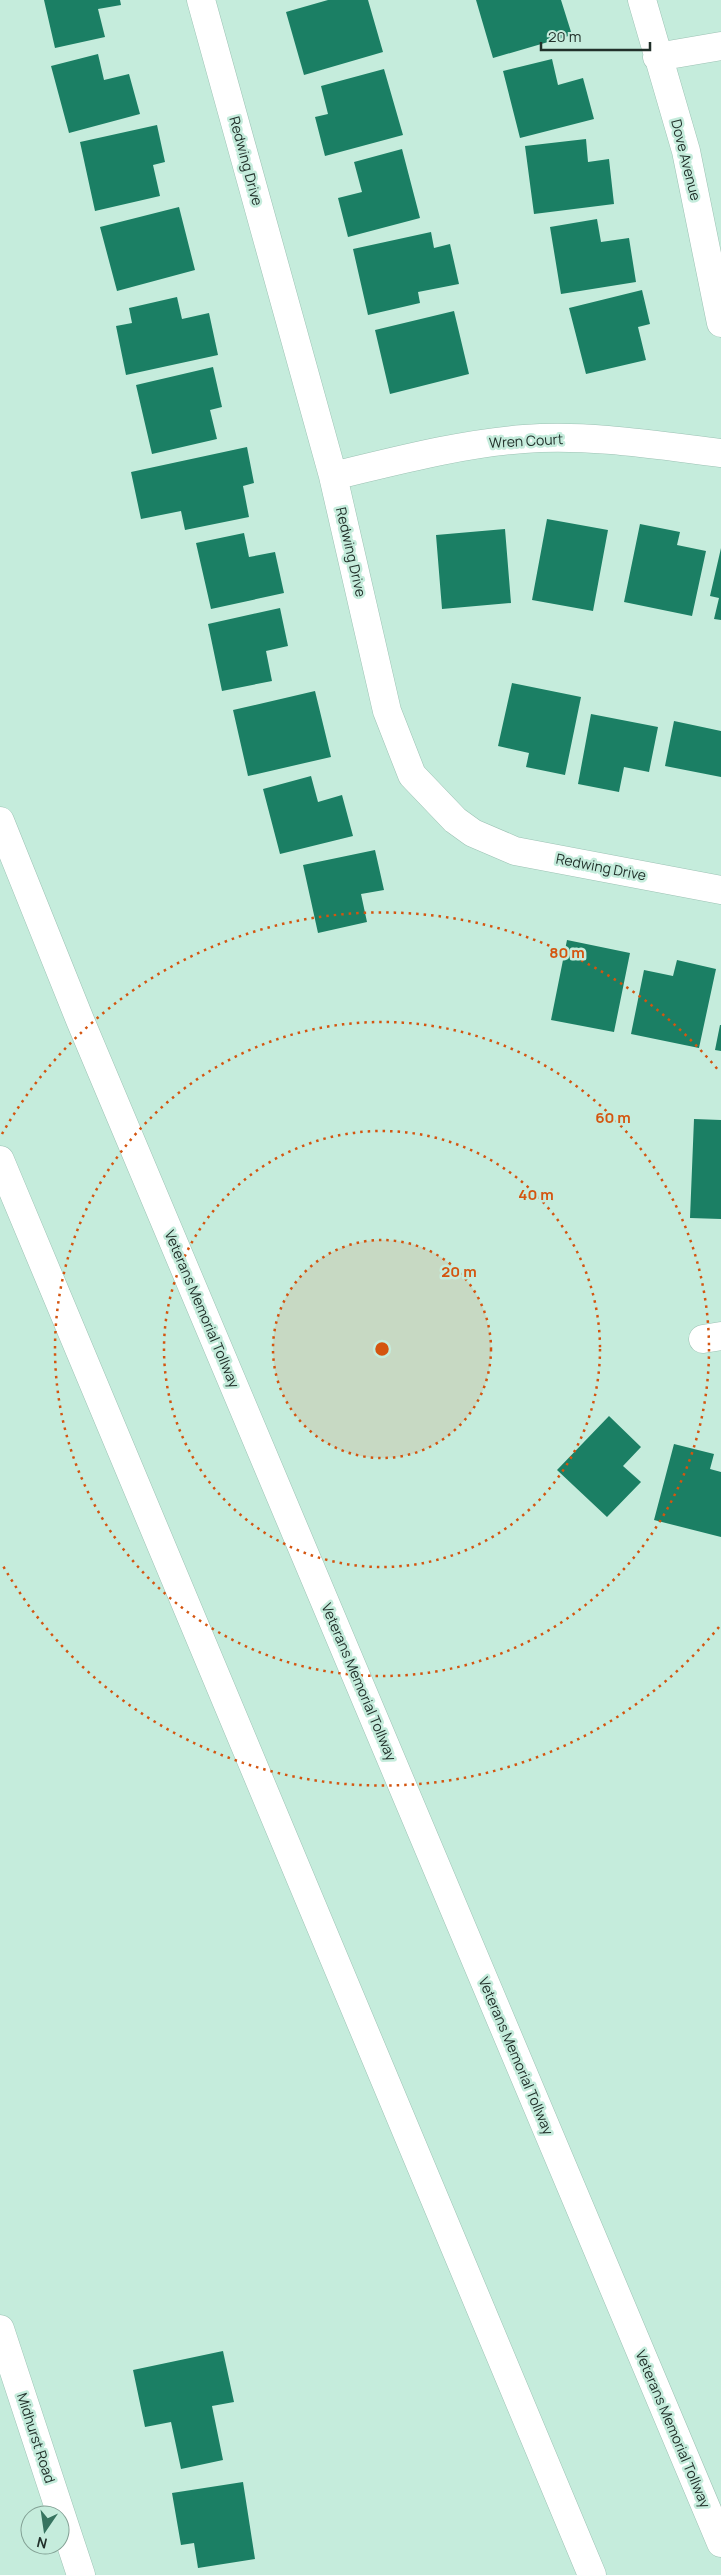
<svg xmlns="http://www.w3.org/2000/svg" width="721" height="2575" font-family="Manrope,sans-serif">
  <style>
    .building { fill: #1b7f64 }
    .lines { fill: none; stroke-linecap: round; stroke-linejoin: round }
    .street-casing { stroke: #9cc2b4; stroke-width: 29 }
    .highway-casing { stroke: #9cc2b4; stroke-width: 29 }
    .street { stroke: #fff; stroke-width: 28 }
    .highway { stroke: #fff; stroke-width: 28 }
    .ring { fill: none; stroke: #d4550f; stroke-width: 2.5; stroke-dasharray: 2.5 5 }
    .labels { text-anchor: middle; stroke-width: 5; stroke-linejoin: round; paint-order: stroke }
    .street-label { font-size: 14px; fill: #21302a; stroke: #c5ecdc }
    .centre { fill: #d4550f; stroke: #c5ecdc; stroke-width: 2.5 }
    .ring-label { font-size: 15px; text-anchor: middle; font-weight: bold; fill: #d4550f; stroke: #c5ecdc; stroke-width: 5; stroke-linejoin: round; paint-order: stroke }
  </style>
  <rect width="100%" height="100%" fill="#c5ecdc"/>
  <path class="building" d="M44,0H120L121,5L98,9L105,37L55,48Z
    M328,0H368L383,52L304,75L286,12Z
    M476,0H561L572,35L493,58Z
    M98,54L104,80L129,74L140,114L69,133L51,66Z
    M552,59L558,85L583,78L594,119L520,138L503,71Z
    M384,69L403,135L325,156L315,117L328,114L321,86Z
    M157,125L165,162L153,165L160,196L95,211L80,142Z
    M586,139L588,162L609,159L614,204L534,214L525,146Z
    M402,149L420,218L348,237L338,198L362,192L354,162Z
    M179,207L195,270L117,291L100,227Z
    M597,219L601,242L629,238L636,282L561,294L550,227Z
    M431,232L434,248L450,244L459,284L418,292L420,303L368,315L353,249Z
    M642,290L650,324L638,327L646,360L586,374L569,308Z
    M177,297L182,319L209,313L218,355L126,375L116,326L132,323L129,308Z
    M454,311L469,374L390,394L375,330Z
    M213,367L222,407L210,410L217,439L152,454L136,385Z
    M247,447L254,483L243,486L249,517L185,530L181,511L141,519L131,472Z
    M547,519L608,530L593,611L532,600Z
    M640,524L680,532L677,545L706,551L692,616L624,602Z
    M505,529L511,603L442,609L436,535Z
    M244,533L249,557L275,552L284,593L211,609L196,543Z
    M721,548V620L714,619L719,598L710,596Z
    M280,608L288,646L266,651L272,681L222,691L208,624Z
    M512,683L581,697L565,775L526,767L529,753L498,746Z
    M315,691L331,757L248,776L233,710Z
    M591,714L658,727L649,772L624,767L619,792L578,784Z
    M674,721L721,731V777L665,766Z
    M311,776L318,802L342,795L353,836L280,854L263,789Z
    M375,850L384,890L361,894L367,922L318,933L303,865Z
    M567,940L630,953L614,1032L551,1020Z
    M677,960L716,969L699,1048L631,1034L644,970L673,976Z
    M720,1025H721V1051L715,1050Z
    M694,1119L721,1120V1219L690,1218Z
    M609,1416L641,1447L623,1466L641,1482L607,1517L557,1470Z
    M674,1444L714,1454L710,1469L721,1472V1537L654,1520Z
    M223,2351L234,2402L212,2406L223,2460L181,2469L171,2422L145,2427L133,2370Z
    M243,2482L255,2559L198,2568L194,2543L181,2545L172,2493Z"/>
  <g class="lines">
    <g class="street-casing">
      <path id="street" d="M201,0L333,476L387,711L412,775L455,820L473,833L515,851L721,890
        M642,0L686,151L721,323
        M657,57L721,46
        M333,476C396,461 459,444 524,439C589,434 656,445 721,453
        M703,1339L721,1336
        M0,2329L81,2575"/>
    </g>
    <g class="highway-casing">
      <path id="highway" d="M0,821L80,1020L721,2543
        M0,1160L592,2575"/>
    </g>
    <use href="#street" class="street"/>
    <use href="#highway" class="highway"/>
  </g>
  <circle cx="382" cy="1349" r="109" fill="#d4550f" fill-opacity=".12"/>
  <g class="ring">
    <circle cx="382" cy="1349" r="109"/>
    <circle cx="382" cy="1349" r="218"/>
    <circle cx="382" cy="1349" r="327"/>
    <path d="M719 1627A437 437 0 0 1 2 1564M2 1134A437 437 0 0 1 719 1071"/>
  </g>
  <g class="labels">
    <g class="street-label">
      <text transform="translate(686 160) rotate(76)" y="5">Dove Avenue</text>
      <text transform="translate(246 161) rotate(75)" y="5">Redwing Drive</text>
      <text transform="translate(526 441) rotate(-3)" y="5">Wren Court</text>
      <text transform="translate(351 552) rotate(77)" y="5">Redwing Drive</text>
      <text transform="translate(601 867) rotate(11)" y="5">Redwing Drive</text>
      <text transform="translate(202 1309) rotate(67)" y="5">Veterans Memorial Tollway</text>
      <text transform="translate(359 1682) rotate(67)" y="5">Veterans Memorial Tollway</text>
      <text transform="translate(516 2056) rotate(67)" y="5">Veterans Memorial Tollway</text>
      <text transform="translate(673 2429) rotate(67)" y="5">Veterans Memorial Tollway</text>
      <text transform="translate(36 2438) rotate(72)" y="5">Midhurst Road</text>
    </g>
  </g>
  <circle cx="382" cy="1349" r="8" class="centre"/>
  <g class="ring-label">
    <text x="567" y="958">80 m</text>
    <text x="613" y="1123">60 m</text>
    <text x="536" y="1200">40 m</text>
    <text x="459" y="1277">20 m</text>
  </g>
  <g transform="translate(45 2530) rotate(193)"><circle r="24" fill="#c5ecdc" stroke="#83a195"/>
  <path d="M0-4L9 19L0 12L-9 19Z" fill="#377460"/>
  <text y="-8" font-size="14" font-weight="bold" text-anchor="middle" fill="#21302a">N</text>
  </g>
  <path d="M541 42v8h109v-8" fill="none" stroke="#21302a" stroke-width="2.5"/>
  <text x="548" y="42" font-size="15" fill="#21302a" stroke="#c5ecdc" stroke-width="4" paint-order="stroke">20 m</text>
</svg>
